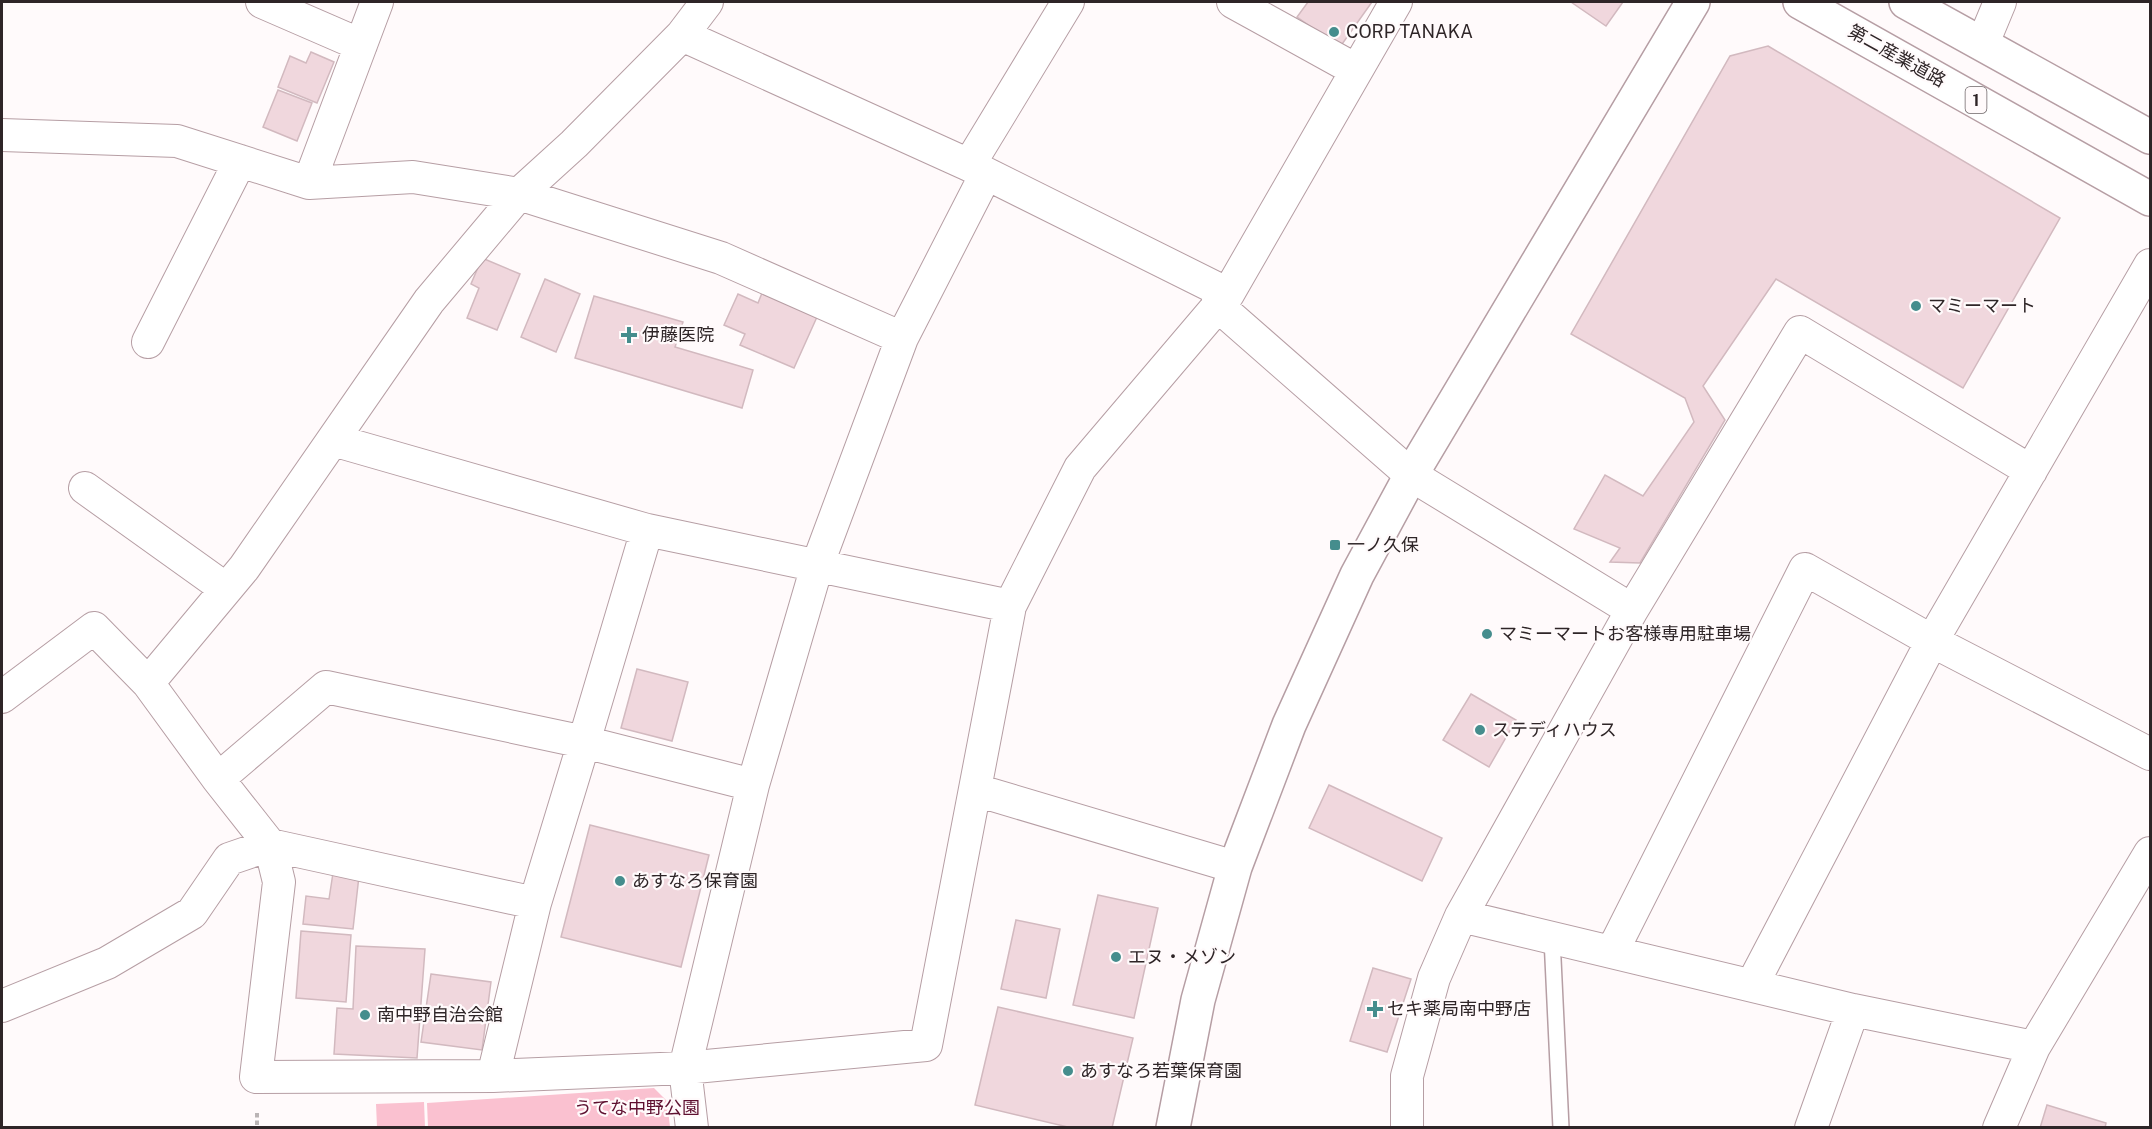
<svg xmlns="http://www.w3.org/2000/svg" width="2152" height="1129" font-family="'Public Sans','Noto Sans JP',sans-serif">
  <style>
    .green { fill: #fac1d0 }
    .building { fill: #f0d7dd; stroke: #d2b9bf; stroke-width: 1.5 }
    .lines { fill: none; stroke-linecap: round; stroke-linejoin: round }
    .service-casing { stroke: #b69ea4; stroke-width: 18 }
    .minor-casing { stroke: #b69ea4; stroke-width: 34 }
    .tertiary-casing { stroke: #b69ea4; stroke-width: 36 }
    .primary-casing { stroke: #b69ea4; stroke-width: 36 }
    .path { stroke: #bab4b5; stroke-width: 4; stroke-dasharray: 4.5 3; stroke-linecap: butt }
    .service { stroke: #fff; stroke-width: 15 }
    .minor { stroke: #fff; stroke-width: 32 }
    .tertiary { stroke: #fff; stroke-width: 33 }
    .primary { stroke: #fff; stroke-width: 33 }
    .poi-dot { fill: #458d8d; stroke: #fffafb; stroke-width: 2 }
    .labels { text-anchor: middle; stroke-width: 4.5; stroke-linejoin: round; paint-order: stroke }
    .shield { fill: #fffafb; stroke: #6d6567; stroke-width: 1.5 }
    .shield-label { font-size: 16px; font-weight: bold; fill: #2e2527 }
    .poi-label { font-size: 18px; fill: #2e2527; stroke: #fffafb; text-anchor: start }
    .street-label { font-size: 18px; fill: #2e2527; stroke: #fffafb }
    .park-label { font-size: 18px; fill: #5e1030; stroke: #fffafb }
  </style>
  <rect width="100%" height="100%" fill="#fffafb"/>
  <path class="green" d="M654,1088L667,1101L670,1127H428L427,1103Z
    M424,1102L425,1127H377L376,1104Z"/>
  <path class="building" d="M1308,2H1372L1340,47L1297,17Z
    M1571,2H1623L1606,26Z
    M1768,46L2060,218L1963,388L1776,279L1703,386L1725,420L1640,563L1610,562L1620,548L1574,529L1605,475L1643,496L1694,422L1685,398L1571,334L1730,56Z
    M311,52L334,62L317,103L278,87L290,56L306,63Z
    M278,90L312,103L297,141L263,127Z
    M482,258L520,274L497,330L467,318L479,288L471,284Z
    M545,279L580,294L556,352L521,337Z
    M762,293L817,317L794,368L740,345L745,334L724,325L738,294L758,303Z
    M594,296L683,322L675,347L753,370L742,408L575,358Z
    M637,669L688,682L672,741L621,728Z
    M1471,694L1516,720L1489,767L1443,740Z
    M1329,785L1442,838L1422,881L1309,828Z
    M590,825L709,855L681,967L561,937Z
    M333,873L359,876L353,929L303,924L306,896L329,899Z
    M1098,895L1158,908L1134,1018L1073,1005Z
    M1016,920L1060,929L1046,998L1001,989Z
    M301,931L351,935L346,1002L296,998Z
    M356,946L425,949L417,1058L334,1054L337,1008L353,1009Z
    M1373,968L1411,979L1387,1052L1350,1041Z
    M431,974L491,982L482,1050L421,1042Z
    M998,1007L1133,1038L1112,1128H1072L975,1105Z
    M2047,1105L2106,1123L2105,1128H2040Z"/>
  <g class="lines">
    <g class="service-casing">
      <path id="service" d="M1552,938L1561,1128"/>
    </g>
    <g class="minor-casing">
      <path id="minor" d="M262,2L361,45
        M1233,2L1356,70
        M682,35L969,165L1228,294
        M1983,43L2000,2
        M2,135L177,141L309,183L413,177L519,194L721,258L902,338
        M969,165L1068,2
        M309,183L377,2
        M1217,305L1411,475L1632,610
        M148,342L240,161
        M333,440L647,530L1010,606
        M85,488L226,589
        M148,683L244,568L429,301L519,194L574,144L682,35L707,2
        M2,697L94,628L148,683L218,779L326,687L584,742L647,530
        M218,779L270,845L279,882L256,1077L493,1076L685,1068L926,1045L1010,606L1080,468L1228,294L1396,2
        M976,790L1235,867
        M1461,916L1853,1010L2034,1047L2150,853
        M1612,952L1805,569L1932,641L2150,754
        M1752,985L1932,641L2150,265
        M2,1006L107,963L192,913L229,859L270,845L535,903L584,742L753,785L817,566L902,338L986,174
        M493,1076L535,903
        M692,1128L685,1068L753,785
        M1407,1128V1076L1434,978L1461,916L1632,610L1800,332L2031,471
        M1811,1128L1853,1010
        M1999,1128L2034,1047"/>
    </g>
    <g class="tertiary-casing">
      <path id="tertiary" d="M1173,1128L1198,1000L1235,867L1289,725L1357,575L1411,475L1693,2"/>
    </g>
    <g class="primary-casing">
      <path id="primary" d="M1800,2L2150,199
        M1906,2L2150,137"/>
    </g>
    <path class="path" d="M257,1113V1128"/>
    <use href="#service" class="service"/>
    <use href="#minor" class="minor"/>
    <use href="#tertiary" class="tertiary"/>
    <use href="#primary" class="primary"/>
  </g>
  <g class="poi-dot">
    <circle cx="1334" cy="32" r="6"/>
    <circle cx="1916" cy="306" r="6"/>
    <path d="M626 326h6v6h6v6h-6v6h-6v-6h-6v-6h6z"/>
    <rect x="1329" y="539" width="12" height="12" rx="3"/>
    <circle cx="1487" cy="634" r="6"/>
    <circle cx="1480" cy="730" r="6"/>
    <circle cx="620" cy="881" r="6"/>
    <circle cx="1116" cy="957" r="6"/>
    <path d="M1372 1000h6v6h6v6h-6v6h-6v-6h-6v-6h6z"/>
    <circle cx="365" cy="1015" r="6"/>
    <circle cx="1068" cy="1071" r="6"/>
  </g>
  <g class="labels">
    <rect class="shield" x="1965.5" y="87" width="21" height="26" rx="4.5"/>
    <g class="shield-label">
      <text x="1976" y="106">1</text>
    </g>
    <g class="poi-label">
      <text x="1346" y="38">CORP TANAKA</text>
      <text x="1928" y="312">マミーマート</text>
      <text x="642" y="341">伊藤医院</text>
      <text x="1347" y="551">一ノ久保</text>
      <text x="1499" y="640">マミーマートお客様専用駐車場</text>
      <text x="1492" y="736">ステディハウス</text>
      <text x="632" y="887">あすなろ保育園</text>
      <text x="1128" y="963">エヌ・メゾン</text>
      <text x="1387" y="1015">セキ薬局南中野店</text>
      <text x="377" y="1021">南中野自治会館</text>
      <text x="1080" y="1077">あすなろ若葉保育園</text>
    </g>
    <g class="street-label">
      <text transform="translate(1897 56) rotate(29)" y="6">第二産業道路</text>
    </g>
    <g class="park-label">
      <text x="637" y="1114">うてな中野公園</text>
    </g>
  </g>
  <rect width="2152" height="1129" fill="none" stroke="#2e2527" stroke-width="6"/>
</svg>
